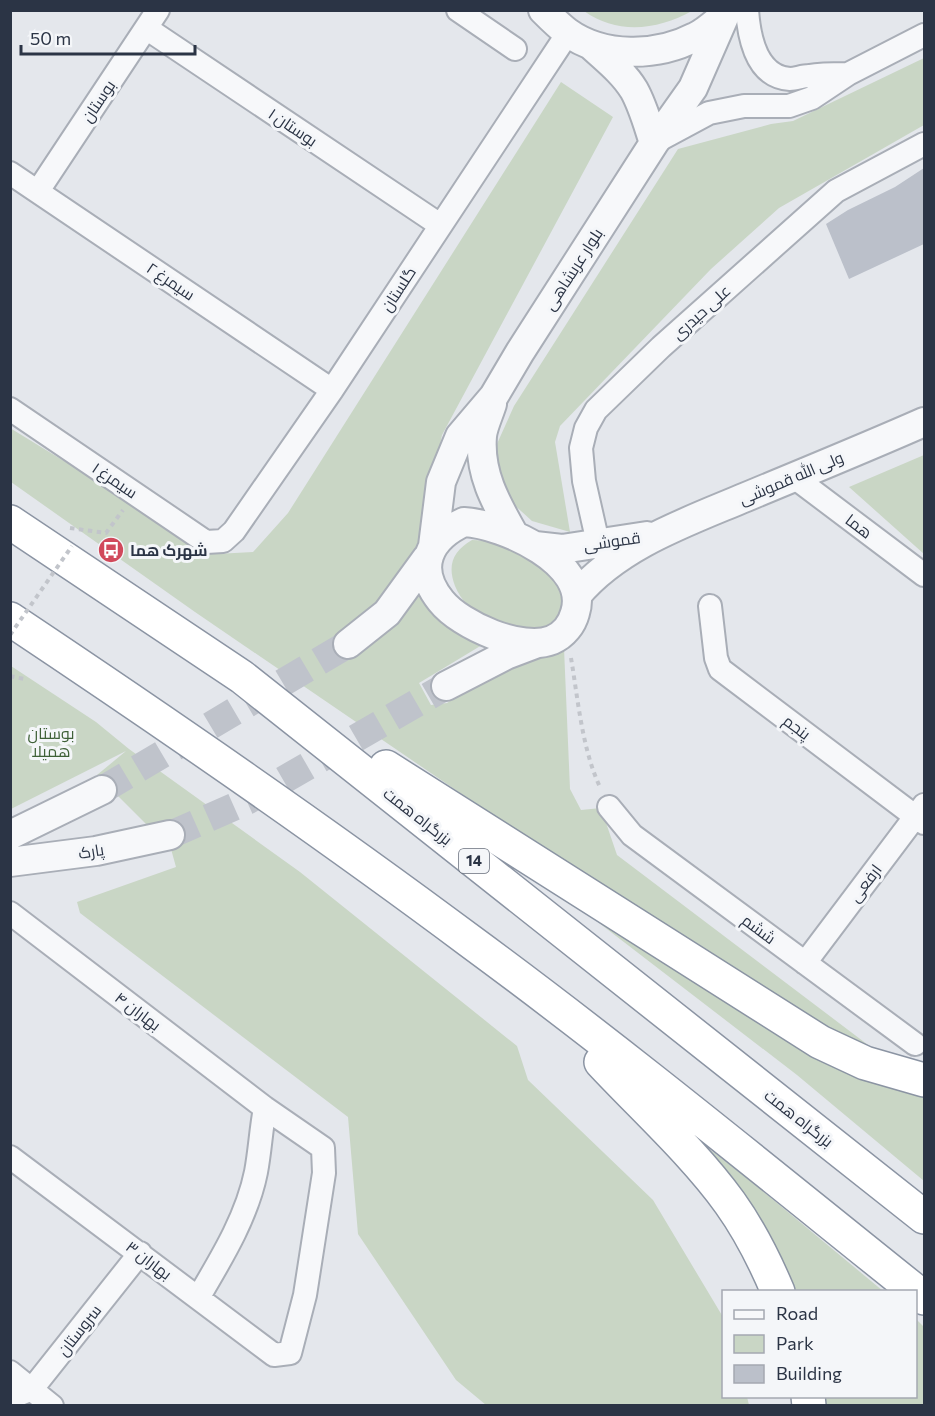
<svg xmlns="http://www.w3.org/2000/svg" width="935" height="1416" font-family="Commissioner,Cairo,sans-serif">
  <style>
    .green { fill: #c9d6c5 }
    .building { fill: #bbc0ca }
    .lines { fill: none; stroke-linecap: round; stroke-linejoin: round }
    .tertiary-tunnel { stroke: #bfc3cb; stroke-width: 28; stroke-dasharray: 28 14; stroke-linecap: butt }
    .minor-casing { stroke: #a9aeb7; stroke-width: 26 }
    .tertiary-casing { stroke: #a9aeb7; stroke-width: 32 }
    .trunk-casing { stroke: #8b94a3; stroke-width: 36 }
    .path { stroke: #c2c5cb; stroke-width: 4; stroke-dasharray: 4.5 4.5; stroke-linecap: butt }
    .minor { stroke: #f7f8fa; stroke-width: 22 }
    .tertiary { stroke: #f7f8fa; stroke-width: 28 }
    .trunk { stroke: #fff; stroke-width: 33 }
    .path-bridge { stroke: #c2c5cb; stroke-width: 4; stroke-dasharray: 4.5 4.5; stroke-linecap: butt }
    .labels { text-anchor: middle; stroke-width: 6; stroke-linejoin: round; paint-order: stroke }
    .shield { fill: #f4f6f9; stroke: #676e7b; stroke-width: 1.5 }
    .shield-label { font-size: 15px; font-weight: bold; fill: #2b3445 }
    .street-label { font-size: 16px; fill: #2b3445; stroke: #f4f6f9 }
    .poi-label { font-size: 16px; font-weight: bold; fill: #2b3445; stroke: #f4f6f9; text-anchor: start }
    .park-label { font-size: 16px; fill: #3f6138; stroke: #f4f6f9 }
  </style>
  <rect width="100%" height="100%" fill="#e4e7ec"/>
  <path class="green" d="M584,11H692C658,30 617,35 584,11Z
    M924,58V125L779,208L711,269L560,426L555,442L570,532L532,521L500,492L496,446L514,406L678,149L771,124L793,121Z
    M561,82L613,117L442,435L418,555L383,605L343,639L342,659L376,636L420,590C427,614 462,631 482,645L419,683L431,705L447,703L512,662L564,648L570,789L581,810L601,808L617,855L876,1051L835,1034L548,853L195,612L11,482L10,428L216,554L253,552L288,513Z
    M924,455V554L849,487Z
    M472,540C507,541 534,561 562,579L564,611C556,620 549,631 535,633C525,634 514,629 504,625C491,620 478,614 468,605C462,600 458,593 455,586C447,565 453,551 472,540Z
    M11,666L96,722L129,749L300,872L517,1046L528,1080L653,1200L723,1317L724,1396L747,1397L749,1405H486L456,1380L358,1234L348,1117L80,913L77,902L176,867L171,849L97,775L126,751L11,809Z
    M534,873L924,1094V1181L797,1075Z
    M651,1104L748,1179L883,1291H792Z
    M916,1319L924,1327V1405H823L821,1397L916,1396Z"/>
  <path class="building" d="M924,168V244L849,279L826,224L848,210L895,187Z"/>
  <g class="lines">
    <path class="tertiary-tunnel" d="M102,790L348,644
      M170,835L247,801L446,686"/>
    <g class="minor-casing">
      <path id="minor" d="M458,10L515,49
        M747,10C749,37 756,77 790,79C796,79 802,76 809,76C821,74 834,74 846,74
        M146,28L440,225
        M655,142L709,113L744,106H789L812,98L848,74L924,35
        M10,173L332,390
        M38,191L158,10
        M10,409L206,542L223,541L234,531L332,390L568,33
        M794,477L924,575
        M598,543L584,481L581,448L586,428L596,410L661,347L836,191L924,144
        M710,606L716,658L720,669L924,823
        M609,807L632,835L915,1044
        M10,913L265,1108L323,1148L324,1173L305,1295L290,1353L274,1355L10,1157
        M805,963L924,805
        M198,1298C221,1259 247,1217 256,1172C260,1151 261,1129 265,1108
        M10,1372L52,1406
        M10,1398L32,1389L140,1253"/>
    </g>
    <g class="tertiary-casing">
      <path id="tertiary" d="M543,10C551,18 559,26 567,32C603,58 657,57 695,37C706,32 716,22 725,15
        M591,45C606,59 623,72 634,90C643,106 648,125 654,143
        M492,404C489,414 483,426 482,436C479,474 496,503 514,535
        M464,522C503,524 591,563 575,613C572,624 564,635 552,640C522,652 461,626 441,601C414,568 429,538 464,522Z
        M433,546L441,482L460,436L494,396L520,352L654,143L693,88L725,15
        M535,546L562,549L647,536
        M577,595C619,545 687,522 746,497C806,472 865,448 924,422
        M348,644L387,613L427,558
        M446,686L506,655L535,644
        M10,835L102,790
        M10,862L96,851L170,835"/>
    </g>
    <g class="trunk-casing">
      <path id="trunk" d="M10,522L242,677L924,1217
        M10,619C166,723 320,829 470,941C625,1055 774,1178 924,1298
        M386,767L820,1042L865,1063L924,1080
        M601,1062C643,1107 694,1153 730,1203C750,1231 765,1261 778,1292
        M808,1396L809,1406"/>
    </g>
    <path class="path" d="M70,528L106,533L123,510
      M571,658C578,699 582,749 600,787
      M10,676L24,679
      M10,790V795"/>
    <use href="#minor" class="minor"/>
    <use href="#tertiary" class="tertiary"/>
    <use href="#trunk" class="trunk"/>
    <path class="path-bridge" d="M10,635L72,546"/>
  </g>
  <defs>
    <g id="bus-disc" transform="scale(1.35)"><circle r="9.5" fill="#d1495b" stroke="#f4f6f9"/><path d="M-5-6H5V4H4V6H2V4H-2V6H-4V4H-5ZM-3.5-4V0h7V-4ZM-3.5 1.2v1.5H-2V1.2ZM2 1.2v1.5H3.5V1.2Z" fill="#fff"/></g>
  </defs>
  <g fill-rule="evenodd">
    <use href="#bus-disc" x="111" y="550"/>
  </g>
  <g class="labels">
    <rect class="shield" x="459" y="849" width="30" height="24" rx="4.5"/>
    <g class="shield-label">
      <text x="474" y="866">14</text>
    </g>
    <g class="street-label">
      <text transform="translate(98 101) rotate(-56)" y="6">بوستان</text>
      <text transform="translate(293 127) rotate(34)" y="6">بوستان ۱</text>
      <text transform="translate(573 269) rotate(-57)" y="6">بلوار عربشاهی</text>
      <text transform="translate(171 281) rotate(34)" y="6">سیمرغ ۲</text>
      <text transform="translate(398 289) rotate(-57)" y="6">گلستان</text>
      <text transform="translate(701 312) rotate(-42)" y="6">علی حیدری</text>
      <text transform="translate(791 478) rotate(-23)" y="6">ولی الله قموشی</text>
      <text transform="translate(115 480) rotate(34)" y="6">سیمرغ ۱</text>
      <text transform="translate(859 526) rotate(37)" y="6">هما</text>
      <text transform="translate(612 541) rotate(-8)" y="6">قموشی</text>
      <text transform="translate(797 727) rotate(37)" y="6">پنجم</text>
      <text transform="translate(418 816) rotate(38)" y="6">بزرگراه همت</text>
      <text transform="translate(91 851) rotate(-9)" y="6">پارک</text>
      <text transform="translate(865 883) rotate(-53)" y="6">ارفعی</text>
      <text transform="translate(759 929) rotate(37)" y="6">ششم</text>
      <text transform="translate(138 1011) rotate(37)" y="6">بهاران ۴</text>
      <text transform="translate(799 1118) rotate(38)" y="6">بزرگراه همت</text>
      <text transform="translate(149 1260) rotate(37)" y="6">بهاران ۳</text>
      <text transform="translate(79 1330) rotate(-52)" y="6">سروستان</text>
    </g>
    <g class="poi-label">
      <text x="130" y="556">شهرک هما</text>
    </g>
    <g class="park-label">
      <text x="51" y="739">بوستان<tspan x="51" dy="18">همیلا</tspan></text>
    </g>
  </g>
  <rect width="935" height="1416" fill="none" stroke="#2b3445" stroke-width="24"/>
  <rect x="722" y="1290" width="195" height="108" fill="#f4f6f9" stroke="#a4a8b1" stroke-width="1.5"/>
  <rect x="734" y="1310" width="30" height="9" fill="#f7f8fa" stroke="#a4a8b1" stroke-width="1.5"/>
  <text x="776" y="1320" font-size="18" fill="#2b3445">Road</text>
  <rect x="734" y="1335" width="30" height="18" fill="#c9d6c5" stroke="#a4a8b1" stroke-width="1.5"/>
  <text x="776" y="1350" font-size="18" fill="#2b3445">Park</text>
  <rect x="734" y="1365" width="30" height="18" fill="#bbc0ca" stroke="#a4a8b1" stroke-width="1.5"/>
  <text x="776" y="1380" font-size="18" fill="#2b3445">Building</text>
  <path d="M21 45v9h174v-9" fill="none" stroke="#2b3445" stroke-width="3"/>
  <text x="30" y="45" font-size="18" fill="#2b3445" stroke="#f4f6f9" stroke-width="4.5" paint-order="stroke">50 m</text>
</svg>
